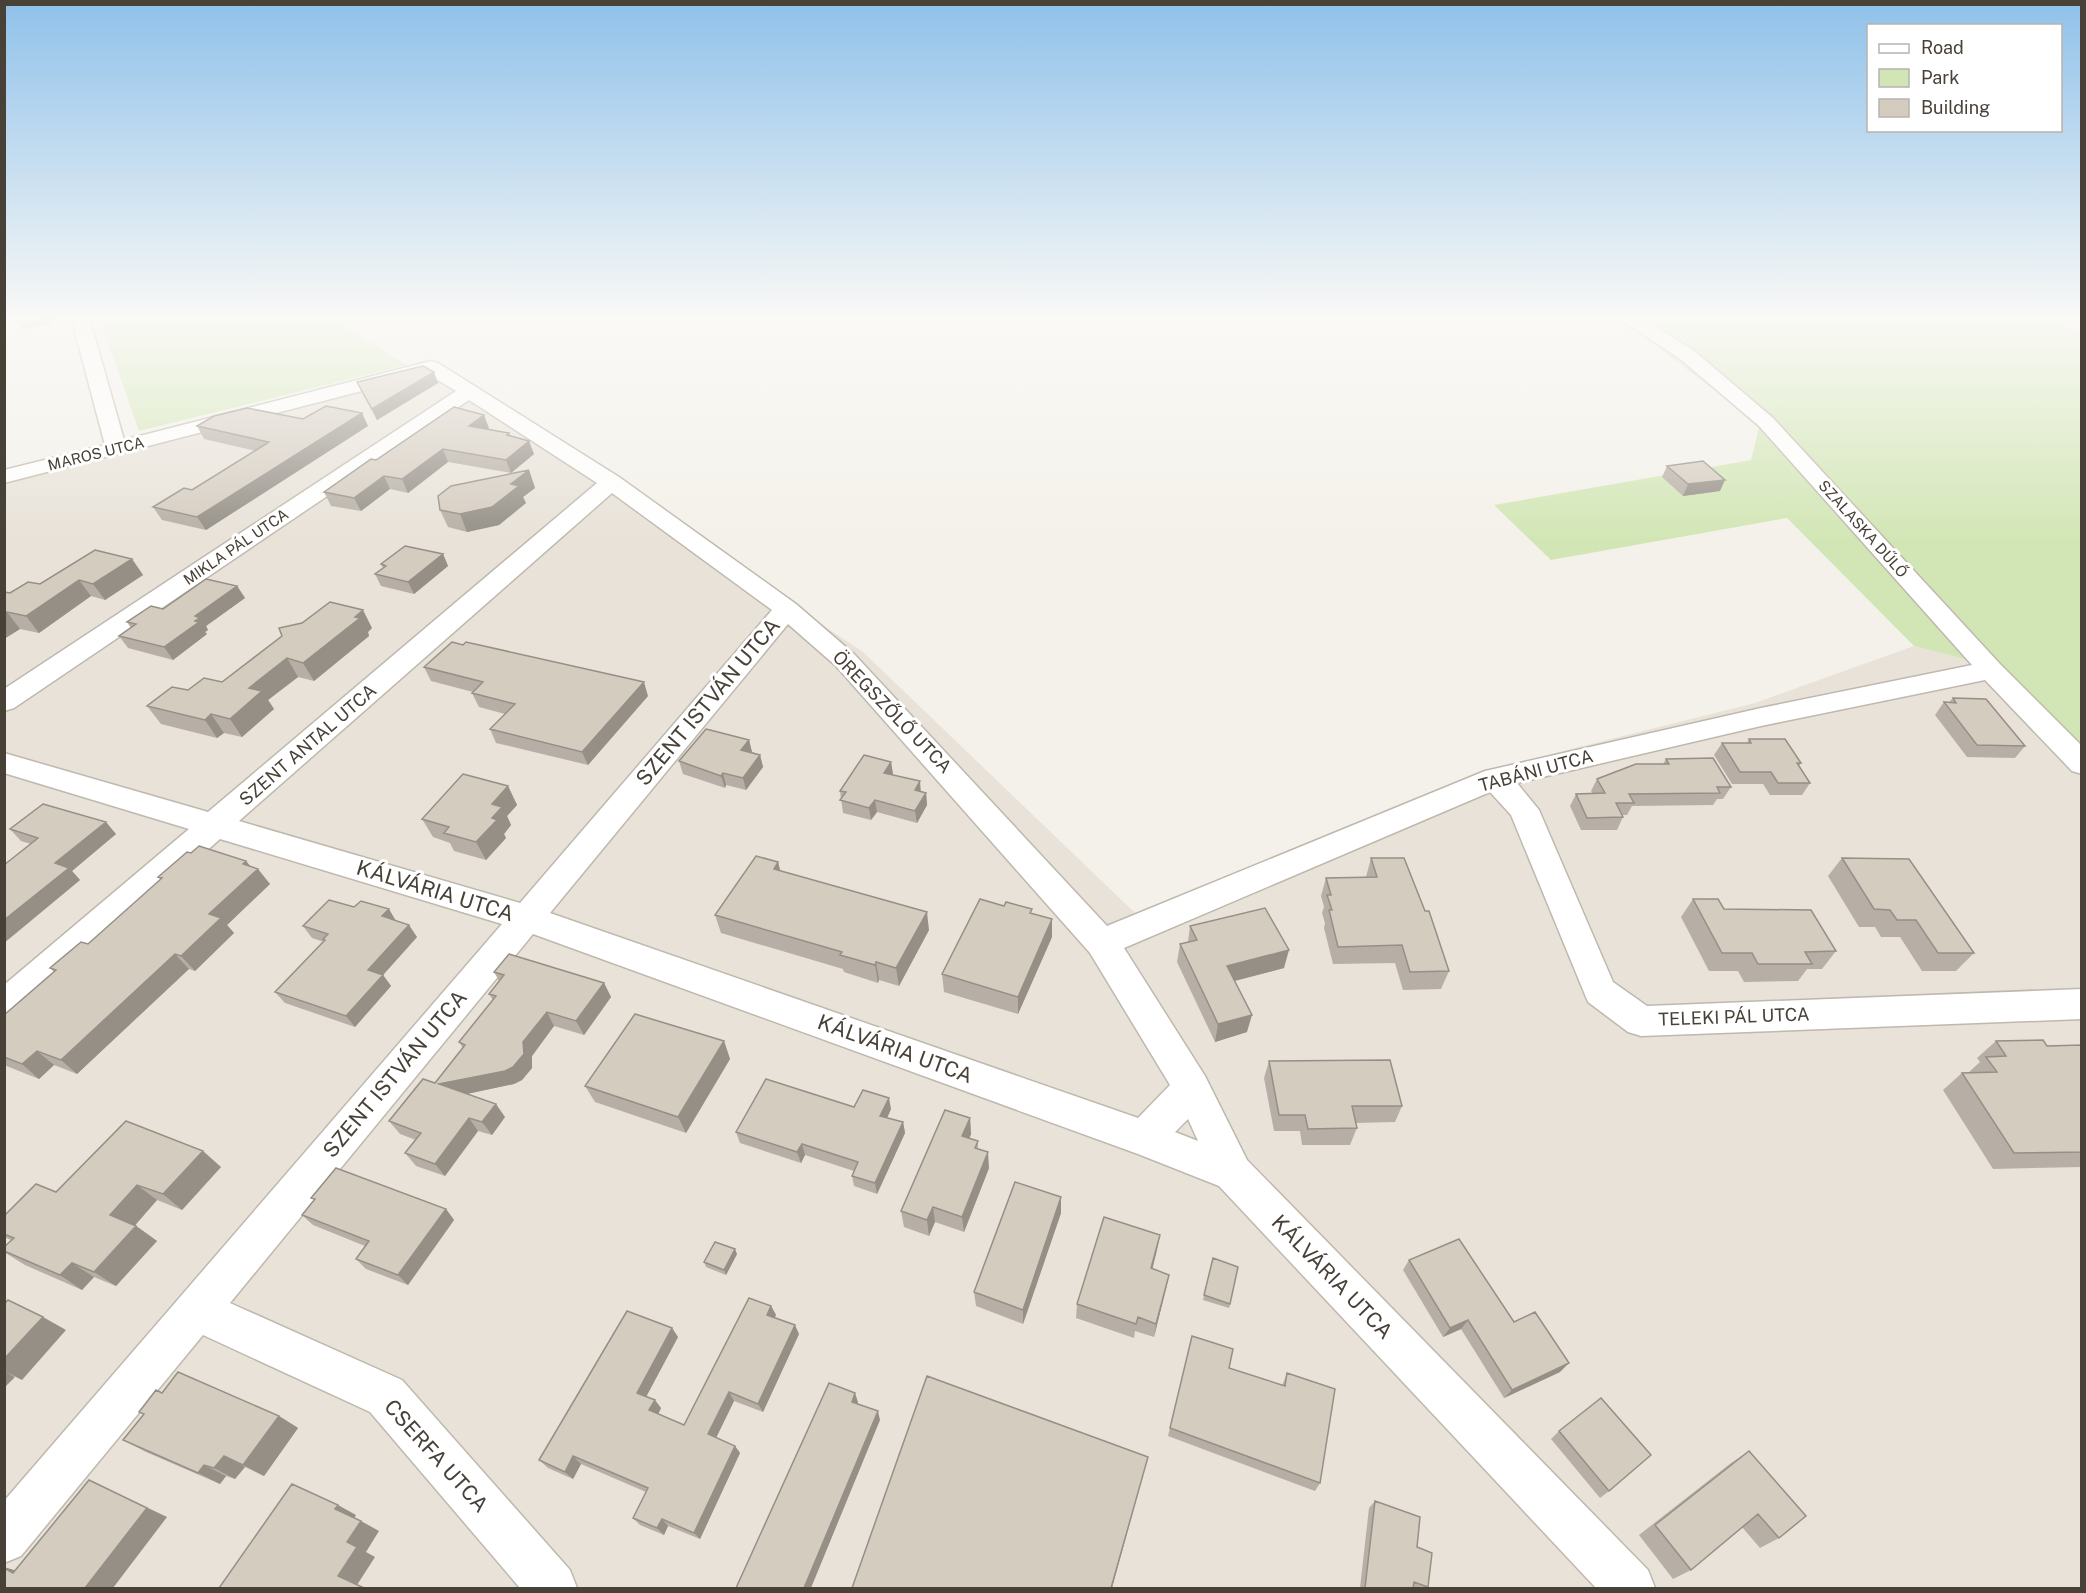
<svg xmlns="http://www.w3.org/2000/svg" width="2086" height="1593" font-family="'Public Sans',sans-serif">
  <style>
    .residential { fill: #e8e2d8 }
    .green { fill: #d2e6b5 }
    .lines { fill: none; stroke-linecap: round; stroke-linejoin: round }
    .minor-casing { stroke: #bfb8ad; stroke-width: 3 }
    .minor { fill: #fff; fill-rule: evenodd }
    .wall { fill: #b7afa5 }
    .shaded-wall { fill: #958f86 }
    .building { fill: #d5ccc0; stroke: #958f86; stroke-width: 1.5 }
    .labels { text-anchor: middle; stroke-width: 6; stroke-linejoin: round; paint-order: stroke }
    .far-street-label { font-size: 15px; fill: #484138; stroke: #fff }
    .street-label { font-size: 18px; fill: #484138; stroke: #fff }
    .near-street-label { font-size: 21px; fill: #484138; stroke: #fff }
  </style>
  <rect width="100%" height="100%" fill="#f4f1ea"/>
  <path class="residential" d="M432,363L863,652L1135,913L1483,771L1755,703L1914,646L1980,663L2081,771V1588H5V473Z"/>
  <path class="green" d="M99,317H328L407,365L139,431Z
    M1617,317H2050L2081,334V771L1980,663L1914,646L1787,518L1551,560L1494,505L1751,460L1760,424Z"/>
  <g class="lines">
    <g class="minor-casing">
      <path id="minor" d="M71,317H89L124,440L431,361L438,363L619,477L796,604L854,654L1107,926L1485,771L1761,708L1972,665L1759,426L1679,358L1617,317H1639L1693,350L1773,418L2000,664L2082,746V774L2072,771L1985,680L1761,726L1517,783L1539,810L1613,982L1647,1006L2082,989V1019L1641,1036L1628,1032L1588,1002L1511,815L1490,792L1124,948L1205,1076L1247,1160L1648,1570L1655,1588H1596L1219,1186L1138,1154L533,934L230,1303L402,1380L570,1570L577,1588H520L370,1412L203,1335L21,1556L4,1563V1501L502,924L220,839L16,1018L4,1022V985L189,829L4,773V753L208,812L597,483L469,400L14,708L4,711V689L456,391L428,374L4,483V470L105,445ZM612,493L772,610L520,903L239,821ZM788,624L836,666L1090,953L1170,1085L1138,1118L550,913ZM1188,1119L1198,1141L1175,1132Z"/>
    </g>
    <use href="#minor" class="minor"/>
  </g>
  <path class="wall" d="M357,382L438,383L377,420L362,393Z
    M303,419L368,426L206,530L162,520L153,507L192,490L256,451L204,439L197,426Z
    M489,428L488,429L509,433L510,436L534,454L511,473L448,462L408,493L390,489L361,511L331,506L324,492L376,460Z
    M1667,466L1720,491L1683,496L1662,477Z
    M529,470L535,488L523,497L526,503L499,525L467,532L448,527L440,510Z
    M443,554L448,566L414,594L381,586L375,574L383,568L381,564Z
    M132,559L143,575L105,600L91,596L39,633L20,629L4,639V592L10,593L40,584Z
    M237,586L245,598L206,626L208,630L205,632L207,634L173,660L128,648L119,636L131,628L127,622L163,609Z
    M372,628L368,632L369,636L314,681L298,677L268,700L274,709L242,737L224,733L217,738L161,724L147,706L188,690L222,682L282,636Z
    M424,667L648,696L588,765L496,743L490,729L505,714L479,707L472,693L473,692L431,681Z
    M1953,698L2025,746L2015,758L1967,757L1935,715L1944,702H1949Z
    M1749,739L1801,763L1799,766L1810,783L1802,795H1770L1763,784H1732L1714,755L1722,743H1747Z
    M749,740L752,752L760,755L763,767L746,790L726,785L725,788L683,774L679,761Z
    M1666,759L1731,787L1723,799H1717L1713,805L1632,806L1627,815H1622L1623,817L1617,830H1581L1570,806L1576,794H1593L1591,791L1597,779L1663,764Z
    M891,762L893,775L921,791L926,793L927,805L917,823L877,812L871,820L843,813L840,791Z
    M508,786L517,805L507,816L511,825L504,834L506,838L486,860L454,851L450,843L433,837L422,819Z
    M10,829L116,834L72,871L80,880L4,943V865L31,844L21,841Z
    M191,853L246,861L251,867L270,884L227,925L234,933L195,971L189,969L77,1074L54,1065L39,1079L4,1065V1015L54,972L50,968L88,944L161,880L158,877Z
    M1371,858L1449,971L1441,989L1403,990L1395,963L1333,964L1324,928L1325,923L1322,913L1324,907L1321,896L1326,878L1366,877Z
    M1842,858L1974,953L1956,971H1922L1900,937H1881L1875,927H1859L1828,876Z
    M778,862L780,871L929,930L899,986L879,980L878,983L844,972L843,969L721,933L715,915Z
    M1693,899L1724,909L1836,951L1822,969H1807L1798,981L1744,982L1738,971H1709L1681,917Z
    M1032,914L1052,937L1018,1014L944,992L942,974Z
    M396,921L417,937L383,975L391,986L355,1027L285,1003L275,992L324,942L312,938L303,926Z
    M1190,926L1284,968L1234,981L1247,1032L1215,1042L1177,962L1180,944L1188,942Z
    M494,972L604,983L611,997L584,1035L554,1026L532,1056V1068L522,1080L514,1084L466,1094L505,1117L492,1135L478,1131L445,1176L416,1166L405,1153L416,1140L400,1134L389,1121L435,1083L463,1048L459,1042L493,1000L489,994L499,981Z
    M724,1041L730,1059L686,1133L595,1102L585,1086Z
    M1996,1041L2047,1046L2082,1045V1167L1993,1169L1943,1090L1962,1073H1968L1980,1062L1977,1058Z
    M1269,1061L1402,1106L1395,1122L1355,1123L1357,1128L1350,1145H1302L1300,1131H1274L1264,1078Z
    M854,1107L891,1109L887,1118L903,1122L905,1133L877,1194L854,1186L852,1176L854,1171L805,1155L801,1163L740,1143L736,1132Z
    M970,1118L971,1134L969,1138L978,1141V1149L989,1168L964,1232L935,1222L929,1236L904,1227L901,1211Z
    M221,1167L182,1210L157,1200L135,1225L157,1241L116,1286L94,1277L82,1290L25,1265L4,1252V1247L11,1240L4,1237V1216L56,1192Z
    M311,1198L446,1209L454,1220L408,1285L366,1269L356,1259L365,1246L313,1225L302,1215L314,1200Z
    M1061,1213L1023,1324L976,1306L974,1292Z
    M1160,1235L1152,1269L1169,1275L1154,1337L1135,1331L1134,1338L1076,1318L1077,1304Z
    M737,1254L726,1275L706,1267L704,1262Z
    M1213,1258L1230,1304L1229,1308L1203,1300Z
    M1409,1260L1514,1322L1560,1372L1504,1398L1461,1329L1443,1337L1403,1270Z
    M771,1306L776,1315L774,1318L799,1334L763,1412L734,1401L716,1438L735,1446L740,1453L700,1539L668,1526L664,1535L640,1525L633,1518L646,1492L581,1464L573,1479L548,1468L539,1460L672,1328L678,1337L646,1396L661,1408L658,1414L684,1425Z
    M1192,1336L1229,1368L1282,1386L1287,1373L1320,1483L1315,1491L1168,1436Z
    M162,1393L279,1416L298,1428L264,1476L245,1467L235,1479L226,1476L220,1484L146,1452L123,1440Z
    M1559,1431L1609,1491L1600,1498L1551,1439Z
    M1749,1451L1779,1538L1760,1548L1742,1527L1691,1570L1673,1579L1639,1535L1731,1463Z
    M1375,1501L1417,1547L1428,1587L1426,1588H1360L1369,1508Z"/>
  <path class="shaded-wall" d="M48,317H50L52,323L23,329L20,324Z
    M434,372L438,383L377,420L372,409Z
    M362,413L368,426L206,530L197,517Z
    M484,415L489,428L475,439L469,426Z
    M529,441L534,454L511,473L506,460Z
    M443,449L448,462L408,493L402,479Z
    M529,470L535,488L523,497L526,503L499,525L467,532L460,514L511,484Z
    M384,476L390,489L361,511L354,498Z
    M1725,480L1720,491L1683,496L1688,484Z
    M443,554L448,566L414,594L408,582Z
    M132,559L143,575L105,600L93,584Z
    M79,580L91,596L39,633L26,616Z
    M237,586L245,598L206,626L208,630L205,632L207,634L173,660L164,647L195,621V616Z
    M363,610L372,628L368,632L369,636L314,681L303,663Z
    M7,612L20,629L4,639V614Z
    M287,658L298,677L268,700L274,709L242,737L230,719L249,688Z
    M644,682L648,696L588,765L582,752Z
    M211,714L224,733L217,738L205,720Z
    M749,740L752,752L741,750Z
    M760,755L763,767L746,790L743,778Z
    M891,762L893,774L886,785L884,773Z
    M723,773L726,785L725,788L721,776Z
    M920,781L921,794L915,790Z
    M508,786L517,805L507,816L511,825L504,834L506,838L486,860L476,842L492,818V804Z
    M926,793L927,805L917,823L915,811Z
    M875,800L877,812L871,820L869,808Z
    M106,822L116,834L72,871L80,880L4,943V920L55,863Z
    M246,861L255,872L258,869L270,884L227,925L234,933L195,971L181,956L243,864Z
    M778,862L783,881L774,869Z
    M389,909L396,921L382,916Z
    M927,912L929,930L899,986L896,968Z
    M1052,919V937L1018,1014V997Z
    M409,925L417,937L383,975L391,986L355,1027L346,1016L368,970Z
    M1289,950L1284,968L1223,984L1227,966Z
    M175,954L189,969L77,1074L61,1060Z
    M876,962L879,980L878,983L875,965Z
    M604,983L611,997L584,1035L576,1021Z
    M547,1012L554,1026L532,1056V1068L522,1080L514,1084L448,1098L439,1084L523,1042Z
    M1252,1015L1247,1032L1215,1042L1218,1024Z
    M724,1041L730,1059L686,1133L678,1117Z
    M37,1051L54,1065L39,1079L22,1064Z
    M889,1098L891,1109L883,1127L880,1116Z
    M496,1104L505,1117L492,1135L482,1122Z
    M469,1118L478,1131L445,1176L435,1164Z
    M970,1118L971,1134L964,1152L962,1136Z
    M903,1122L905,1133L877,1194L875,1183Z
    M802,1144L805,1155L801,1163L797,1152Z
    M203,1151L221,1167L182,1210L163,1194Z
    M988,1152L989,1168L964,1232L962,1217Z
    M137,1185L157,1200L131,1230L110,1215Z
    M1061,1197V1213L1023,1324V1310Z
    M933,1207L935,1222L929,1236L927,1220Z
    M446,1209L454,1220L408,1285L398,1275Z
    M136,1226L157,1241L116,1286L94,1272Z
    M1160,1235L1157,1250L1149,1283L1151,1268Z
    M735,1249L737,1254L726,1275L724,1270Z
    M72,1263L94,1277L82,1290L60,1275Z
    M1169,1275L1166,1289L1154,1337L1156,1324Z
    M771,1306L776,1315L771,1324L767,1315Z
    M43,1317L66,1330L22,1380L4,1371V1359Z
    M1468,1320L1461,1329L1443,1337L1450,1328Z
    M795,1325L799,1334L763,1412L758,1404Z
    M672,1328L678,1337L644,1401L637,1393Z
    M1569,1363L1560,1372L1504,1398L1512,1390Z
    M4,1371L15,1377L4,1388Z
    M729,1392L734,1401L714,1442L708,1434Z
    M855,1393L858,1402L855,1410L852,1402Z
    M655,1400L661,1408L656,1419L649,1410Z
    M878,1411L880,1420L811,1588H804Z
    M279,1416L298,1428L264,1476L243,1465Z
    M735,1446L740,1453L700,1539L694,1533Z
    M224,1456L245,1467L235,1479L214,1468Z
    M573,1456L581,1464L573,1479L565,1472Z
    M1148,1457L1112,1588H1111Z
    M204,1465L226,1476L220,1484L198,1473Z
    M89,1480L167,1517L113,1588H85Z
    M338,1505L356,1515L354,1519L335,1509Z
    M662,1519L668,1526L664,1535L657,1528Z
    M361,1521L379,1531L366,1552L375,1557L357,1585L338,1576L347,1542Z
    M4,1567L21,1572L13,1573L4,1568Z"/>
  <path class="building" d="M19,317H48L49,318L20,324Z
    M423,366L434,372L372,409L357,382Z
    M326,406L362,413L197,517L153,507L184,488L192,490L269,442L197,426L214,416L247,408L303,419Z
    M454,407L484,415L469,426L509,433L507,435L529,441L506,460L443,449L402,479L384,476L354,498L324,492L371,459L376,460Z
    M1703,461L1725,480L1688,484L1667,466Z
    M529,470L511,484L519,486L492,507L460,514L440,510L438,496L451,486Z
    M405,546L443,554L408,582L375,574L386,566L381,564Z
    M95,550L132,559L93,584L79,580L26,616L7,612L4,614V592L10,593L28,582L40,584Z
    M206,579L237,586L195,616L200,618L195,621L199,622L164,647L119,636L136,624L127,622L151,606L163,609Z
    M330,602L363,610L355,617L360,618L303,663L287,658L249,688L262,691L230,719L211,714L205,720L147,706L172,687L188,690L204,678L222,682L282,636L279,628L302,623Z
    M452,642L463,645L466,642L644,682L582,752L490,729L515,704L472,693L483,682L424,667Z
    M1953,698L1986,699L2025,746L1977,745L1944,702L1956,703Z
    M706,729L749,740L741,750L760,755L743,778L723,773L721,776L679,761Z
    M1749,739H1785L1801,763H1797L1810,783H1778L1771,772H1740L1722,743H1751Z
    M864,755L891,762L884,773L920,781L915,790L926,793L915,811L875,800L869,808L840,800L846,792L840,791Z
    M1713,758L1731,787H1717L1720,793L1629,794L1634,803H1616L1623,817L1587,818L1576,794L1605,793L1597,779L1636,764H1669L1666,759Z
    M463,774L508,786L492,804L502,807L492,818L497,820L476,842L444,833L449,827L422,819Z
    M43,804L106,822L55,863L69,868L4,920V865L38,838L10,829Z
    M199,846L246,861L243,864L258,869L209,914L221,918L181,956L175,954L61,1060L37,1051L22,1064L4,1057V1015L56,970L50,968L81,942L88,944L162,878L158,877L187,852L191,853Z
    M756,856L778,862L774,869L927,912L896,968L876,962L875,965L840,955L842,952L715,915Z
    M1371,858H1404L1425,911H1429L1449,971L1410,972L1402,945L1338,947L1329,910H1332L1327,895H1331L1326,878L1377,877Z
    M1842,858L1909,859L1974,953H1938L1916,920H1897L1890,910L1874,909Z
    M980,899L1004,906L1006,902L1032,909L1030,913L1052,919L1018,997L942,974Z
    M1693,899H1718L1724,909L1811,910L1836,951L1805,952L1812,964H1758L1752,953H1722Z
    M329,900L354,907L361,901L389,909L382,916L409,925L368,970L383,975L346,1016L275,992L325,940L323,939L328,934L303,926Z
    M1265,908L1289,950L1227,966L1252,1015L1218,1024L1180,944L1197,940L1190,926Z
    M509,954L604,983L576,1021L547,1012L523,1042L524,1054L513,1067L505,1071L439,1084L496,1104L482,1122L469,1118L435,1164L405,1153L421,1133L389,1121L423,1079L435,1083L465,1045L459,1042L496,996L489,994L504,975L494,972Z
    M635,1014L724,1041L678,1117L585,1086Z
    M2043,1040L2047,1046L2082,1045V1152L2014,1153L1962,1073L1997,1072L1986,1057L2006,1056L1996,1041Z
    M1390,1060L1402,1106H1352L1357,1128L1308,1129L1305,1115H1279L1269,1061Z
    M766,1079L854,1107L863,1090L889,1098L880,1116L903,1122L875,1183L852,1176L858,1162L802,1144L797,1152L736,1132Z
    M945,1110L970,1118L962,1136L978,1141L975,1148L988,1152L962,1217L933,1207L927,1220L901,1211Z
    M126,1121L203,1151L163,1194L137,1185L110,1215L136,1226L94,1272L72,1263L60,1275L4,1251V1247L14,1238L4,1234V1216L36,1184L56,1192Z
    M336,1168L446,1209L398,1275L356,1259L369,1241L302,1215L315,1199L311,1198Z
    M1015,1182L1061,1197L1023,1310L974,1292Z
    M1104,1217L1160,1235L1151,1268L1169,1275L1156,1324L1138,1317L1136,1324L1077,1304Z
    M1459,1239L1514,1322L1535,1312L1569,1363L1512,1390L1468,1320L1450,1328L1409,1260Z
    M715,1242L735,1249L724,1270L704,1262Z
    M1213,1258L1238,1267L1230,1304L1204,1295Z
    M749,1298L771,1306L767,1315L795,1325L758,1404L729,1392L708,1434L735,1446L694,1533L662,1519L657,1528L633,1518L648,1488L573,1456L565,1472L539,1460L627,1311L672,1328L637,1393L655,1400L649,1410L684,1425Z
    M8,1300L43,1317L4,1359V1304Z
    M1192,1336L1233,1349L1229,1368L1285,1386L1287,1373L1335,1389L1320,1483L1170,1428Z
    M178,1372L279,1416L243,1465L224,1456L214,1468L204,1465L198,1473L123,1440L144,1414L139,1412L156,1390L162,1393Z
    M927,1376L1148,1457L1111,1588H852Z
    M829,1383L855,1393L852,1402L878,1411L804,1588H736Z
    M1601,1398L1651,1455L1609,1491L1559,1431Z
    M1749,1451L1806,1516L1779,1538L1758,1514L1691,1570L1655,1525Z
    M89,1480L147,1508L85,1588H4V1568L13,1573Z
    M292,1484L338,1505L335,1509L361,1521L347,1542L357,1547L338,1576L364,1588H219Z
    M1375,1501L1420,1517L1417,1547L1432,1553L1428,1587L1414,1582L1413,1588H1365Z"/>
  <linearGradient id="sky" x2="0" y2="1"><stop stop-color="#8fc1ea"/><stop offset="0.59" stop-color="#faf9f6"/><stop offset="1" stop-color="#faf9f6" stop-opacity="0"/></linearGradient>
  <rect width="2086" height="540" fill="url(#sky)"/>
  <g class="labels">
    <g class="far-street-label">
      <text transform="translate(96 454) rotate(-14)" y="5">MAROS UTCA</text>
      <text transform="translate(1863 529) rotate(48)" y="5">SZALASKA DŰLŐ</text>
      <text transform="translate(236 547) rotate(-34)" y="5">MIKLA PÁL UTCA</text>
    </g>
    <g class="street-label">
      <text transform="translate(892 712) rotate(46)" y="6">ÖREGSZŐLŐ UTCA</text>
      <text transform="translate(308 745) rotate(-41)" y="6">SZENT ANTAL UTCA</text>
      <text transform="translate(1536 771) rotate(-15)" y="6">TABÁNI UTCA</text>
      <text transform="translate(1734 1017) rotate(-2)" y="6">TELEKI PÁL UTCA</text>
    </g>
    <g class="near-street-label">
      <text transform="translate(708 702) rotate(-50)" y="7">SZENT ISTVÁN UTCA</text>
      <text transform="translate(435 891) rotate(17)" y="7">KÁLVÁRIA UTCA</text>
      <text transform="translate(895 1049) rotate(20)" y="7">KÁLVÁRIA UTCA</text>
      <text transform="translate(395 1074) rotate(-50)" y="7">SZENT ISTVÁN UTCA</text>
      <text transform="translate(1332 1277) rotate(46)" y="7">KÁLVÁRIA UTCA</text>
      <text transform="translate(436 1456) rotate(48)" y="7">CSERFA UTCA</text>
    </g>
  </g>
  <rect width="2086" height="1593" fill="none" stroke="#484138" stroke-width="12"/>
  <rect x="1867" y="24" width="195" height="108" fill="#ffffff" stroke="#b6b3af" stroke-width="1.5"/>
  <rect x="1879" y="44" width="30" height="9" fill="#ffffff" stroke="#b6b3af" stroke-width="1.5"/>
  <text x="1921" y="54" font-size="18" fill="#484138">Road</text>
  <rect x="1879" y="69" width="30" height="18" fill="#d2e6b5" stroke="#b6b3af" stroke-width="1.5"/>
  <text x="1921" y="84" font-size="18" fill="#484138">Park</text>
  <rect x="1879" y="99" width="30" height="18" fill="#d5ccc0" stroke="#b6b3af" stroke-width="1.5"/>
  <text x="1921" y="114" font-size="18" fill="#484138">Building</text>
</svg>
